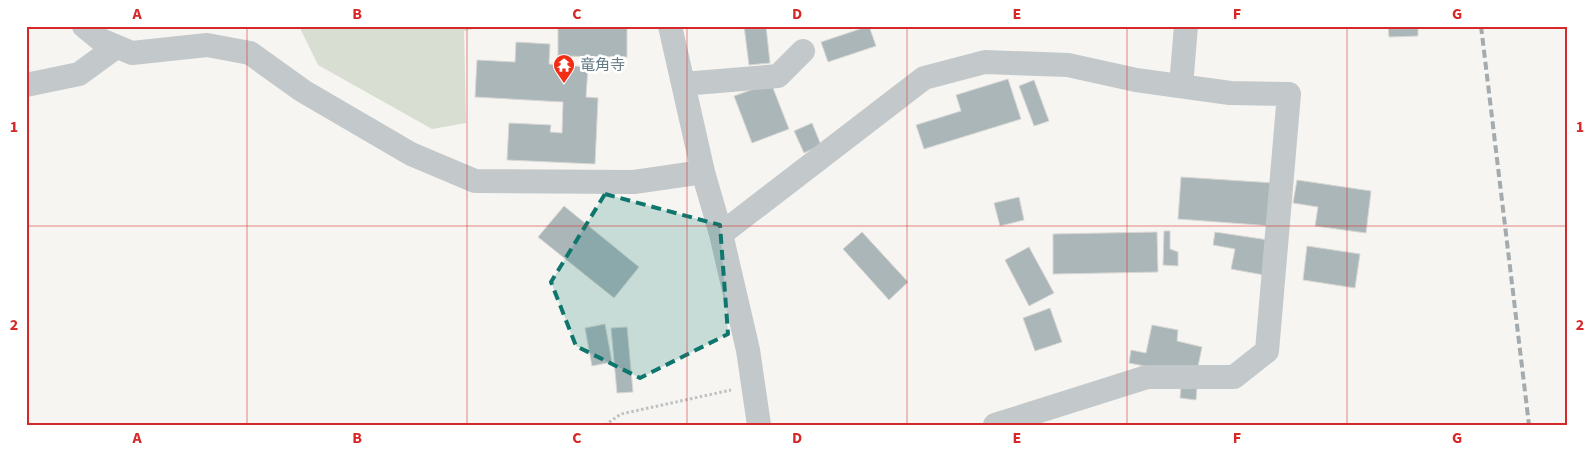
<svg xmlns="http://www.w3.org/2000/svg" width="1594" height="451" font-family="'Source Sans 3','Noto Sans JP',sans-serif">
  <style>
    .green { fill: #d8ded2 }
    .building { fill: #abb6b9; stroke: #d7d7d4 }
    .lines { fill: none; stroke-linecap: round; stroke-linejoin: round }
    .path { stroke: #bec1c3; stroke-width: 3; stroke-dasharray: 2.5 2.5; stroke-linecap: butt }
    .minor { stroke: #c3c8ca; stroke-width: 24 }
    .rail { stroke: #a3abaf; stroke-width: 4; stroke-dasharray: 8 4; stroke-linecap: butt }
    .marked { fill: #0f766e; fill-opacity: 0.2; stroke: #0f766e; stroke-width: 4; stroke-dasharray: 10 6; stroke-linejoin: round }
    .grid { fill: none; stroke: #d62828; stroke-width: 1; stroke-opacity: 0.55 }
    .labels { text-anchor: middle; stroke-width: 5; stroke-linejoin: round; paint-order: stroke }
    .poi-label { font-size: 15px; fill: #627a85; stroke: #fff; text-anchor: start }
    .neatline { fill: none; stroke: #d62828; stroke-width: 2 }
    .grid-label { font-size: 16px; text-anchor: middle; font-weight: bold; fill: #d62828 }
  </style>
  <rect width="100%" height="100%" fill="#f6f5f1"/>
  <path class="green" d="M299,26H488L464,31L466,123L432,129L318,65Z"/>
  <path class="building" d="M558,26H627V57L558,56Z
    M744,26H766L770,63L749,65Z
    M869,26L876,46L828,62L821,42Z
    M1388,26H1418V36L1389,37Z
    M516,42L550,44L549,64L588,67L586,97L598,98L595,164L507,160L509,123L551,125L550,132L562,133L563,102L475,97L477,60L515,62Z
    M1008,79L1021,119L924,149L916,125L961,111L956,95Z
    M1034,80L1049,121L1034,126L1019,86Z
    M771,83L789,129L752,143L734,96Z
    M812,123L821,145L804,153L794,131Z
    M1181,177L1274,183L1272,226L1178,219Z
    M1297,180L1371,191L1366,233L1315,226L1318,207L1293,203Z
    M1019,197L1024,220L1000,226L994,203Z
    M564,206L639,267L614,298L538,237Z
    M1164,231H1170V249L1178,252V266L1163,265Z
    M862,232L908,282L889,300L843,249Z
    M1157,232L1158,272L1053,274V234Z
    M1215,232L1275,241L1269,276L1231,269L1235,249L1213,245Z
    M1307,246L1360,254L1355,288L1303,280Z
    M1029,247L1054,293L1029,306L1005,260Z
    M1050,308L1062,342L1035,351L1023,318Z
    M605,324L612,362L592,366L585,328Z
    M1152,325L1178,330L1177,341L1202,347L1196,376L1129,363L1131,350L1146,353Z
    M627,327L633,392L617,393L611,328Z
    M1181,387L1197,388L1196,400L1180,398Z"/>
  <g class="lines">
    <path class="path" d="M605,425L621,414L731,390"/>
    <path class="minor" d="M84,26L101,40L132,53L207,45L250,53L303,91L411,154L475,181L634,182L703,172
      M670,26L703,172L721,234L748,350L759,425
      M683,84L778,76L803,51
      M26,85L79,74L116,47
      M1181,86L1186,26
      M721,234L924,78L985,62L1068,65L1136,80L1230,93L1289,94L1267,351L1234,377H1147L995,425"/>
    <path class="rail" d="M1481,26L1529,425"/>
  </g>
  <path class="marked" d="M605,194L720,225L728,334L640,378L576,346L551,282Z"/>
  <path class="grid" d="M247,26V425M467,26V425M687,26V425M907,26V425M1127,26V425M1347,26V425M26,226H1568"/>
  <defs>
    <g id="temple-pin" transform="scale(1.125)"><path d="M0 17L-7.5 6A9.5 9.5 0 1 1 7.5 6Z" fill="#f22c15" stroke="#fff"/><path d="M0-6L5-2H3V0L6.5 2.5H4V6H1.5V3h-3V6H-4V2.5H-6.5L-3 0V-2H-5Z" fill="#fff"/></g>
  </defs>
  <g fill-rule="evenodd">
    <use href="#temple-pin" x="564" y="65"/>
  </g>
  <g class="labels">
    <g class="poi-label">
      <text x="580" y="70">竜角寺</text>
    </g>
  </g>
  <rect width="1594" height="451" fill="none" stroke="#ffffff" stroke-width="55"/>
  <rect x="28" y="28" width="1538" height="396" class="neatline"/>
  <g class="grid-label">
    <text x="137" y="19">A</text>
    <text x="357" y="19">B</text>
    <text x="577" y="19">C</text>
    <text x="797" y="19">D</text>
    <text x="1017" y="19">E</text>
    <text x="1237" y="19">F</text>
    <text x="1457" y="19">G</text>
    <text x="14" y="132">1</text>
    <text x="1580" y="132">1</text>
    <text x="14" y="330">2</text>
    <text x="1580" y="330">2</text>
    <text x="137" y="443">A</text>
    <text x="357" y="443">B</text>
    <text x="577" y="443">C</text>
    <text x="797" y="443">D</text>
    <text x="1017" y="443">E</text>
    <text x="1237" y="443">F</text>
    <text x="1457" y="443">G</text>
  </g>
</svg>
